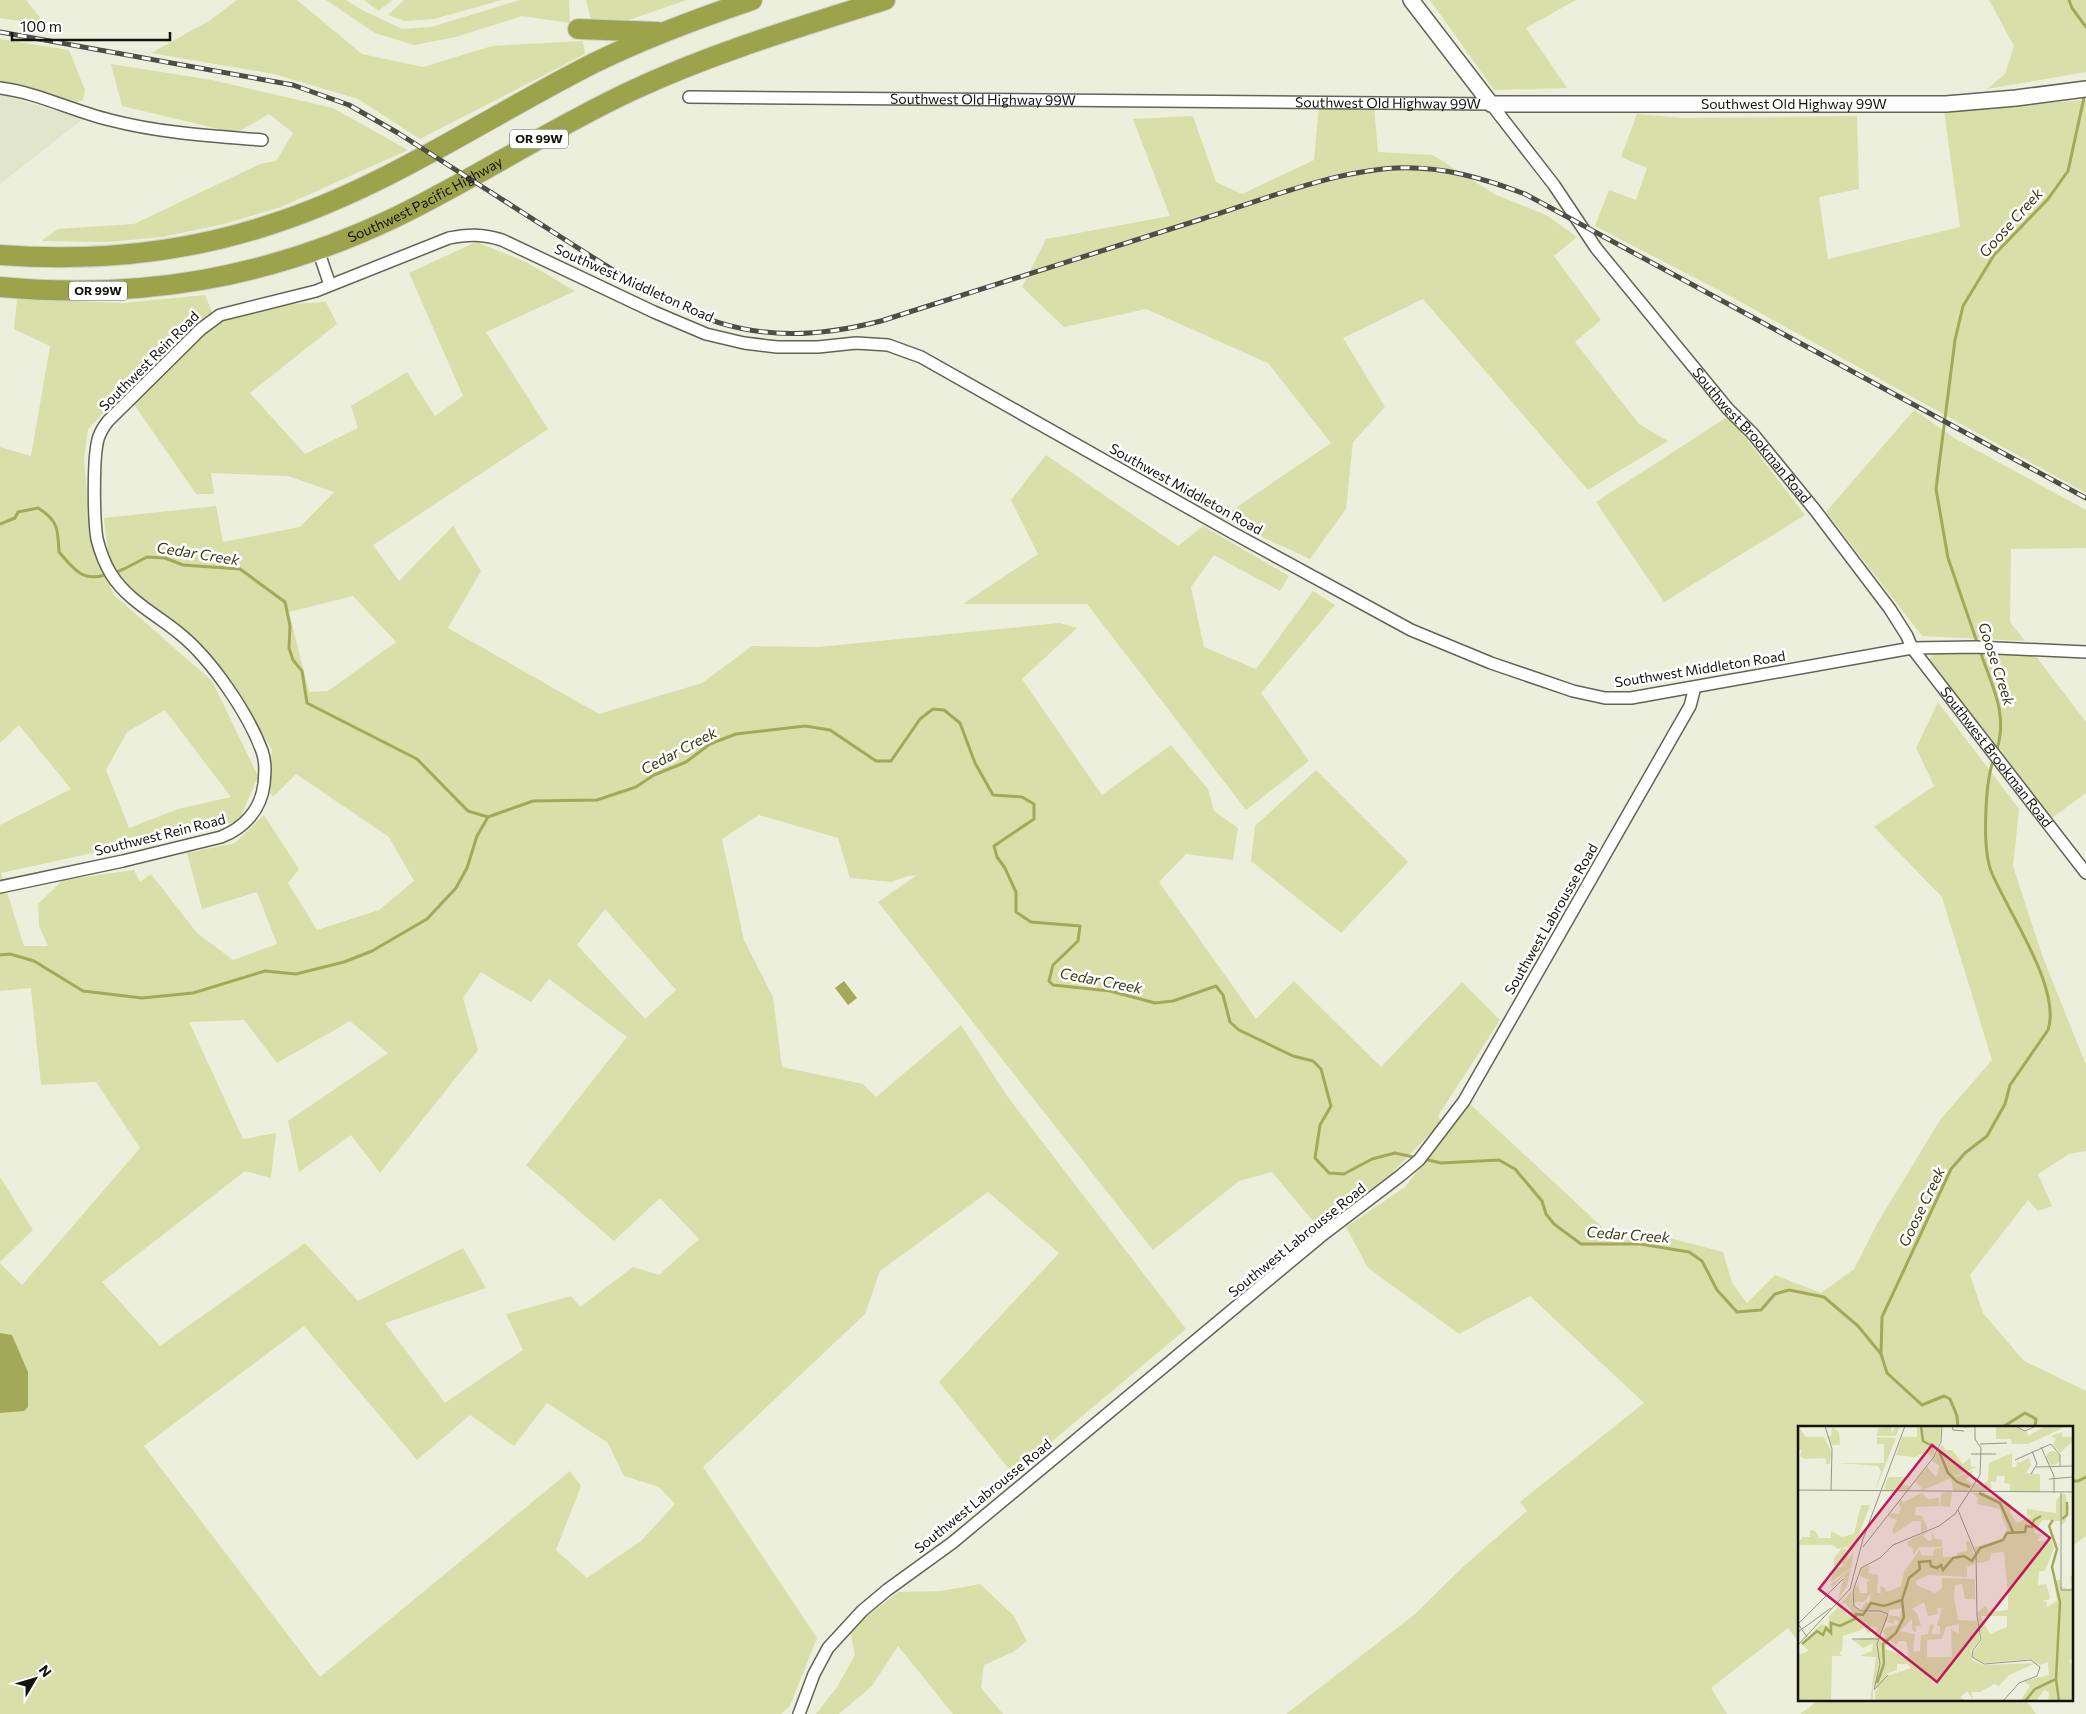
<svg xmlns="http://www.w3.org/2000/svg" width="2086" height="1714" font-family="Commissioner,sans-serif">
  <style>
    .built { fill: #e1e5cb }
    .green { fill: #d8dfa8; fill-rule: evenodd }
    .water { fill: #a2aa59 }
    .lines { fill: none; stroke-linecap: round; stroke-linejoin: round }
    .stream { stroke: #a2aa59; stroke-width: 3 }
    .street-casing { stroke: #626455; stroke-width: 14 }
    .secondary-casing { stroke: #626455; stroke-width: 18 }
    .highway-casing { stroke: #d0d0cf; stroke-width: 22 }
    .street { stroke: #fff; stroke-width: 11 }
    .secondary { stroke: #fff; stroke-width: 15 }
    .highway { stroke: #9ca44b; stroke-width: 20 }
    .rail-casing { stroke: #4d4e45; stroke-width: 5 }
    .rail { stroke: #fff; stroke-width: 3; stroke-dasharray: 9; stroke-linecap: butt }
    .labels { text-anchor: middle; stroke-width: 5; stroke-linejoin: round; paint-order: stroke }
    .shield { fill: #fff; stroke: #595a56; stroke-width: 1 }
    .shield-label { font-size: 12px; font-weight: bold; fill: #12130d }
    .street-label { font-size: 14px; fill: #12130d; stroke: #fff }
    .water-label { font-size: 15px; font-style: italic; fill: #383b18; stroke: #fff }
    .inset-river { fill: none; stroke: #a2aa59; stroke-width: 2.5 }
    .inset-road { fill: none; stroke: #95978a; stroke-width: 1 }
    .view { fill: #c2185b; fill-opacity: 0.15; stroke: #c2185b; stroke-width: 2.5 }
    .inset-edge { fill: none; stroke: #12130d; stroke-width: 2.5 }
  </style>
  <rect width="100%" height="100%" fill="#edefdd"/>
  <path class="built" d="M0,94L83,119L0,184Z"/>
  <path class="green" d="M0,0H26L46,25L0,18Z
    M237,0H297L362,54L423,67L492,46L583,41L585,54L420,139L358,99L274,74L151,53L209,21Z
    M326,0H346L360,9L402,29L431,27L520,0H569L570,23L522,16L456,37L414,45L375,33Z
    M364,0H393L378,11Z
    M404,0H502L434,19L405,21L388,15Z
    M586,0H687L623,22L592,24Z
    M1430,0H1576L1526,28L1567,88L1494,90Z
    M1989,0H2086V72L1987,89L2005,74L2014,46Z
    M0,39L69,50L85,90L83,100L74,103L0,82Z
    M111,64L212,80L333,108L408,150L281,207L224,224L162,237L108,242L41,241L58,229L134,224L260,164L276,161L293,133L269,114L236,133L122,106Z
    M2086,100V493L1728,295L1595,226L1609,190L1636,200L1647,168L1621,157L1637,114L1684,118L1857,116L1859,189L1819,197L1828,259L1960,227L1944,111Z
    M1319,106H1374L1378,152L1433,155L1494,194L1546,215L1577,237L1554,256L1601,320L1575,342L1639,424L1668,441L1588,490L1423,299L1343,338L1385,407L1353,442L1346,509L1310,559L1221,518L1331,443L1268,363L1146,309L1064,327L1022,287L1046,239L1170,216L1133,119L1193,116L1216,182L1242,194L1314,160Z
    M476,242L526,262L575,291L486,332L548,429L373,545L399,581L453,526L481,571L448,628L599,714L702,683L752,646L818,647L1060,623L1077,628L1022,679L1102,795L1171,745L1208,789L1214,811L1238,828L1233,860L1186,854L1159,882L1256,1019L1294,981L1381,1067L1462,982L1500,1020L1438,1116L1441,1122L1390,1175L1318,1227L1272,1172L1239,1181L1153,1250L878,902L917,875L908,876L891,882L850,878L838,838L759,815L722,839L744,940L773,997L782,1067L863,1084L876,1097L961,1025L1007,1096L1186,1329L1013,1474L939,1382L1059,1253L988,1192L880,1271L865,1314L703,1467L817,1638L790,1706L781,1714H0V1263L22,1285L140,1148L96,1082L41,1085L31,988L0,991V825L71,789L19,725L0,743V447L31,456L50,346L14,329L17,299L124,303L205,295L212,312L129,386L88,429L84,459L91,539L114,595L212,681L258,776L239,821L1,873L24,946H48L39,926L38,904L63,880L134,870L140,882L151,874L197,933L233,960L277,944L257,892L202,909L187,853L235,843L264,815L299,869L288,883L317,930L379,910L414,881L389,837L296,774L273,797L268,789L272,750L226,673L160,613L124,584L108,553L104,518L216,506L223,542L300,527L334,492L288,476L211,473L214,494H196L133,403L177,358L221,318L275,305L326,302L337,324L250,393L305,454L358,428L351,406L407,372L435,416L463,396L409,273ZM353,596L396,642L328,691L309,692L289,612ZM165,710L231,797L178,809L129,828L106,770L127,732ZM605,909L676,990L645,1019L577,945ZM481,972L531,1002L549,979L627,1037L526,1165L614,1241L660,1198L699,1239L659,1275L633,1267L580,1307L571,1296L506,1314L523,1350L445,1403L385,1323L486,1288L463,1248L358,1301L305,1243L160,1346L102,1282L245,1171L271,1178L276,1133L243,1139L189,1022L244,1020L277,1063L350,1021L388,1053L288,1121L299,1172L351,1135L380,1173L478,1050L463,998ZM304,1326L417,1460L470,1415L514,1446L547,1403L608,1443L624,1476L659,1487L675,1504L641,1541L587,1578L556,1550L581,1486L570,1471L320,1677L144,1446Z
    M1914,410L1956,439L2086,510V548L2011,549L2010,622L2025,641L1922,636L1826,512Z
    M1727,417L1738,428L1805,515L1664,602L1596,502Z
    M1046,455L1178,546L1203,526L1289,576L1280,591L1214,555L1191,587L1204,647L1256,669L1313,591L1335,605L1261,693L1309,761L1246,810L1087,604H963L1038,554L1011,500Z
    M1934,653L2035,655L2086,722V793L2052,818L1928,661Z
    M1938,702L2019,809L2013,866L2042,955L2086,1065V1151L2069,1154L2038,1174L2052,1206L2038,1211L2028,1200L1970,1275L1983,1313L2024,1361L2086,1391V1536L2072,1546V1428H1800V1644L1788,1628L1711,1688L1727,1714H1286L1415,1614L1464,1566L1527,1511L1520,1502L1644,1403L1530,1296L1459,1334L1368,1268L1346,1227L1405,1187L1470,1104L1616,1240L1666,1237L1723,1252L1732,1283L1747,1303L1775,1275L1821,1293L1854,1269L1878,1222L1940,1120L1992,1060L1942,897L1874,827L1934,786L1916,748Z
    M1316,770L1408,862L1341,933L1251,861L1255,826Z
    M0,1177L33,1230L0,1262Z
    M980,1584L1013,1615L1027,1641L1013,1652L984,1665L981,1688L1003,1714H953L898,1646L872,1686L839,1714H816L837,1687L855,1655L850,1630L898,1592L941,1591Z
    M1819,1700H2026L2036,1714H1800Z"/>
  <path class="water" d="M844,981L857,998L848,1005L835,988Z
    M0,1333L12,1335L28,1372V1407L24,1411L0,1413Z"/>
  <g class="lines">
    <path class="stream" d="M2069,0L2072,8L2086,27
      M0,524L15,518L18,512L38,508C58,520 58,529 59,552C75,570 82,583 108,574
      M114,573L124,569L147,557L165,558L183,565L240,569L285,602L290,626L289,648L293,660L302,671L307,703L417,759L468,811L488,817L533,801L597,800L636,787L654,775L686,762L710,744L736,734L805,726L830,730L876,761H891L920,719L933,709L944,710L960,723L975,763L993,795L1022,797L1034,804V819L994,846L997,857L1005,868L1016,892V912L1031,922L1080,926L1078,941L1053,965L1049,981L1053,985L1110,991L1155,1003L1173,1001L1216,986L1223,995L1230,1022L1239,1030L1293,1056L1313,1061L1321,1069L1331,1106L1320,1125L1315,1158L1329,1173L1344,1174L1372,1159L1395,1153L1418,1158
      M1978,645L1948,558L1936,489L1955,340L1963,306L1994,255L2048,199L2068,171L2085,93
      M1980,651C1992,686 2009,715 1996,752
      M0,955L10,954L34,961L83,991L142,998L193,993L265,971L296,974L344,962L372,951L427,919L456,888L467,868L477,836L488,817
      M1424,1159L1441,1163L1499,1160L1515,1169L1542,1201L1546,1214L1554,1224L1581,1244H1640L1689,1252L1702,1261L1717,1290L1737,1312L1761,1310L1775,1294L1789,1290L1824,1297L1858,1326L1881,1354L1887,1373L1922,1405L1944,1396L1950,1399L1957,1416L1958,1428
      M1881,1354L1882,1317L1951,1169L1965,1153L1987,1136L2005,1104L2010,1085L2048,1030C2062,988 2007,911 1991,871C1982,847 1985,782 1994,758
      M2001,1428L2025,1413L2036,1419L2035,1428
      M2072,1481H2078L2086,1477"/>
    <g class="street-casing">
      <g id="street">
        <path d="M0,88C39,93 72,111 110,120C160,133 211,136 262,140"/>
        <path id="s1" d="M689,97L1491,104L1554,185L1596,248L1728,409L1753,434L1815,510L1890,609L1907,636L1912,648L2086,873"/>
        <path d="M318,250L330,285"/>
        <path d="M0,887L123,861L221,837C244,828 261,810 264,784C265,773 266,762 262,751C248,713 211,659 180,634C157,615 127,600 111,574C105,564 100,551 97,539C94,521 92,449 100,434C102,429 105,425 108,421L201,329L220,315L316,291L449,238C468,234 483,234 502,240L654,312L706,334L744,343L777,347H818L856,343L888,345L921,357L1233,533L1411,630L1491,663L1573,691L1605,698H1631L1912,648L1976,647L2086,652"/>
        <path d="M799,1714L814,1674L828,1648L862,1611L887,1590L952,1543L1320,1237L1400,1176L1419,1160L1464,1101L1690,706L1695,687"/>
      </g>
    </g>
    <g class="secondary-casing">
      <g id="secondary">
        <path id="s2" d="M1411,0L1491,104H1946L2016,98L2086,89"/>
      </g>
    </g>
    <g class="highway-casing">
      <g id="highway">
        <path d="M578,29L658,32"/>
        <path d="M0,255C92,262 185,253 272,224C387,187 487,117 594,63C645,38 699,18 752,0"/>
        <path id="s3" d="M0,287C141,300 269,278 396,217C476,178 550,129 631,91C712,53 799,27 885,0"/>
      </g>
    </g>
    <use href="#street" class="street"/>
    <use href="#secondary" class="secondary"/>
    <use href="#highway" class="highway"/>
    <g class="rail-casing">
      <path id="rail" d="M0,32L293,85L349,105L398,133C453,168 509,204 564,239C677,311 741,357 881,321C988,287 1095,253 1202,219C1262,200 1334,171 1396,168C1442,166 1483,178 1525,194L2086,498"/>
    </g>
    <use href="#rail" class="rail"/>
  </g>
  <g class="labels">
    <g class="shield">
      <rect x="510" y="129.5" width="58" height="19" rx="4"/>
      <rect x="69" y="281.5" width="58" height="19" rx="4"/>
    </g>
    <g class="shield-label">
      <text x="539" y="143">OR 99W</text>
      <text x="98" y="295">OR 99W</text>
    </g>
    <g class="street-label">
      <text dy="5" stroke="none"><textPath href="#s1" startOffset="294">Southwest Old Highway 99W</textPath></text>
      <text dy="5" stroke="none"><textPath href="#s1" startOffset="699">Southwest Old Highway 99W</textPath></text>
      <text dy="5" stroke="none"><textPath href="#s2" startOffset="434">Southwest Old Highway 99W</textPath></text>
      <text dy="5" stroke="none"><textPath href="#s3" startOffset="441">Southwest Pacific Highway</textPath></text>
      <text transform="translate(634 283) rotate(24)" y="5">Southwest Middleton Road</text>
      <text transform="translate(149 361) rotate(-45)" y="5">Southwest Rein Road</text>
      <text dy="5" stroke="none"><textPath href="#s1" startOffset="1224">Southwest Brookman Road</textPath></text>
      <text transform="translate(1186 489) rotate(29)" y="5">Southwest Middleton Road</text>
      <text transform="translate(1700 669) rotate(-9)" y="5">Southwest Middleton Road</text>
      <text dy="5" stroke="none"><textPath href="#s1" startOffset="1629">Southwest Brookman Road</textPath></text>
      <text transform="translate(160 835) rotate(-14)" y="5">Southwest Rein Road</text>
      <text transform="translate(1551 919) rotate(-60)" y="5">Southwest Labrousse Road</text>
      <text transform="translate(1297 1240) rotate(-39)" y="5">Southwest Labrousse Road</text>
      <text transform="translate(983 1496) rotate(-39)" y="5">Southwest Labrousse Road</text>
    </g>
    <g class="water-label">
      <text transform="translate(2011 223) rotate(-48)" y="5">Goose Creek</text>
      <text transform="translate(198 554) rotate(9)" y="5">Cedar Creek</text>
      <text transform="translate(1996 664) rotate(72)" y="5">Goose Creek</text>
      <text transform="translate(679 751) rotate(-28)" y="5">Cedar Creek</text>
      <text transform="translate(1101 981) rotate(11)" y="5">Cedar Creek</text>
      <text transform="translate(1922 1207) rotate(-64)" y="5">Goose Creek</text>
      <text transform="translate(1628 1235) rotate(4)" y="5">Cedar Creek</text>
    </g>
  </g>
  <g transform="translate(1798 1426)">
    <rect width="275" height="275" fill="#edefdd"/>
    <path d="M0,0L8,11H26L33,25L32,38H28L27,32L7,33L2,30L4,24H0V28ZM93,0L94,8L96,2L102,0L98,10H79L80,2ZM119,0L143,1L142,15L134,31L129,26L117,31L98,29L104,11H119ZM198,0H215L229,6L230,10L246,1L269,0L230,18H214L213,13H198ZM34,1L41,6L42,19H34L29,10H33ZM264,6V11H275V15L262,27L255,18L258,13L253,10ZM79,11L98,12L77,65L83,45L80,40L40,37H86V18H79ZM144,18L148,24H154L165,38L172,32L173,41H179L123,65V61L117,56L129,41L138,51L142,40L134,35ZM248 32a7 7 0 1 1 14 0a7 7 0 1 1-14 0ZM214,27V41H218L220,34L221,37L231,32L233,39L228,47L242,48V66H212V58L206,57L207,50H199L198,56H192L194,62H188V66H171L176,58H186L190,54L191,37ZM176,44L168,54L175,58L169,65H155L153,53ZM90,51H107L105,59L112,60L108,65L86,64ZM154,66L152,81L142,80L143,67ZM123,67L130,73L141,72V80L118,81L117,89L124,90L130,103L123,107V95H115L96,108L94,104L99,94L90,91L93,87L101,88L103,81L100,78L103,74L106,76ZM174,67H186L214,79L212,86L219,97L233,90L229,89V83L258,87V75L263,68H267L271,83L267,96L263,99L262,95L244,94L236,107L244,108L239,115H254L256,122L247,145H241L240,159L248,158L251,167L252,173L245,175L249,176V181L259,175L256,154H262L264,164V161L271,163L274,161L272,150H275V232L271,235L275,240V275H250L251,266L246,264L238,275H222L232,260L226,255L251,249L250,236L242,239L232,233L185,237L176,233L174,228L184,215L179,187L187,180L191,186L210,184V169L206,126L193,127L192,134L182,137L178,136L177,121L205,113L209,104L202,83L179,78L180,72ZM183,190H209V201L192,208ZM63,79H72L55,124L48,121L40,123L34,119H0L4,111H12V104L17,105L21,112H33V105L44,111L56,108ZM133,104L137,113L144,114V121H121L115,129V122L110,120L109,116L130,105L125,110L131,115L135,113ZM168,115H172L177,131V138L169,141V151L130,149L118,155V159L137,167L144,162V152L177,153V173H167L164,158L157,159L156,171L160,194L178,195L181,201V216L173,224L174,234L185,239L238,237L211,249L201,260L196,258L182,266H173L175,274L169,265L163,271L167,275H77V266L89,250L113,242L109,238H99V244L90,247L80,262L75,259V275H72L78,231L62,230L74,225L75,217L65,222L55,214L77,211L79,201H72L73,206L69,207L68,202L45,210L44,224L41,227L45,230H34L33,275H0V229L11,225L4,218L23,198L30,200L31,190L42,179L49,189L54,186L48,178H43L53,165L56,180L63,186L89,187L91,191L82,210L88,212L85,206L88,201L100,199L101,195L97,194L95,198L90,196L92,189L102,191L104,182L91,184V187L62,184L68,176L71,177L73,167L66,176H56L55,165L60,157L62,167H69V155H73L62,150L63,143L72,139L70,147L80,149L79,167H83L82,160L86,161L89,166L103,160L106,146L122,123L123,129L135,130L136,123L145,122V131H159V127L169,125ZM126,176L130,190L140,188L139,182H144L139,199L142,200V208H133L136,199L132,198L130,208L123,209L122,225H115L117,208L102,205L114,193V204L118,206V200H123L119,187L114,183ZM161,198V208L153,203L154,231H129V214L144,213L148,201ZM91,214L98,219L101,215H108L111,231L87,223ZM44,122L53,125L47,137L36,141L42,138L36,139V132ZM56,126L53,142L33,156L35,143L44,141ZM53,143L49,160L40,173L46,150L35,160L32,159Z" fill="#d8dfa8" fill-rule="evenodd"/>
    <path class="inset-river" d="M123,0L125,15L138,22M141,25L150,47L159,56L172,61M181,67L202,77L215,106M264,93L269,89V76M255,94L251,100L259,123L254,141L262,176L258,253L261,275M4,218L19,205L25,209L28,202L33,207V197L42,200L57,193L58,188L65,189L73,177L86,180L104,174L111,152L122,143L121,136L132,135L133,140L139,142L143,139L145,144L155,132L166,130L174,135L182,122L205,114L209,107L227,106L228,100L234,101L236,94L243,90M79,257L86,238L85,218L98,207L106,191L104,174M227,275L237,263L258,253"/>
    <path class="inset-road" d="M27,0L34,23L33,65M154,0L155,4L166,5M217,0L227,5L238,0M166,1L182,0M182,18L209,17M243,21L256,50V67M173,28H198M217,34L253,18L262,29V40M238,41L275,40M233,48L239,38L234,25M251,53L275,51M0,64L275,66M263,67V164H275M160,84L178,128L179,190L183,214L175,224L174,231L186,238L233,234L242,241L239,250L221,257L205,275M65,121L135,32L143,16L144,0M0,198L45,153M0,198L9,211M0,206L33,182M54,213H81M0,219L52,163L65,113L107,0M90,249L76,264L82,238L79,218L90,188L82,185H63L56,180L55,165L63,142L82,132L95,119L141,100L157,88L182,49L183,22L177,13V0M181,275H198"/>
    <path class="view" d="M134,19L252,112L139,256L21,163Z"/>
    <rect width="275" height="275" class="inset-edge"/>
  </g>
  <g transform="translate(35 1679) rotate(52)" stroke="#ffffff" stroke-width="4" paint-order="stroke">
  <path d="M0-4L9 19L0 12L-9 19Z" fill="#12130d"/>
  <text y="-8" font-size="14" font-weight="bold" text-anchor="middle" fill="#12130d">N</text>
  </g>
  <path d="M12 32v8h158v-8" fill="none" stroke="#12130d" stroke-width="2.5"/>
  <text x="20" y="32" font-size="15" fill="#12130d" stroke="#ffffff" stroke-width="4" paint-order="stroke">100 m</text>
</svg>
